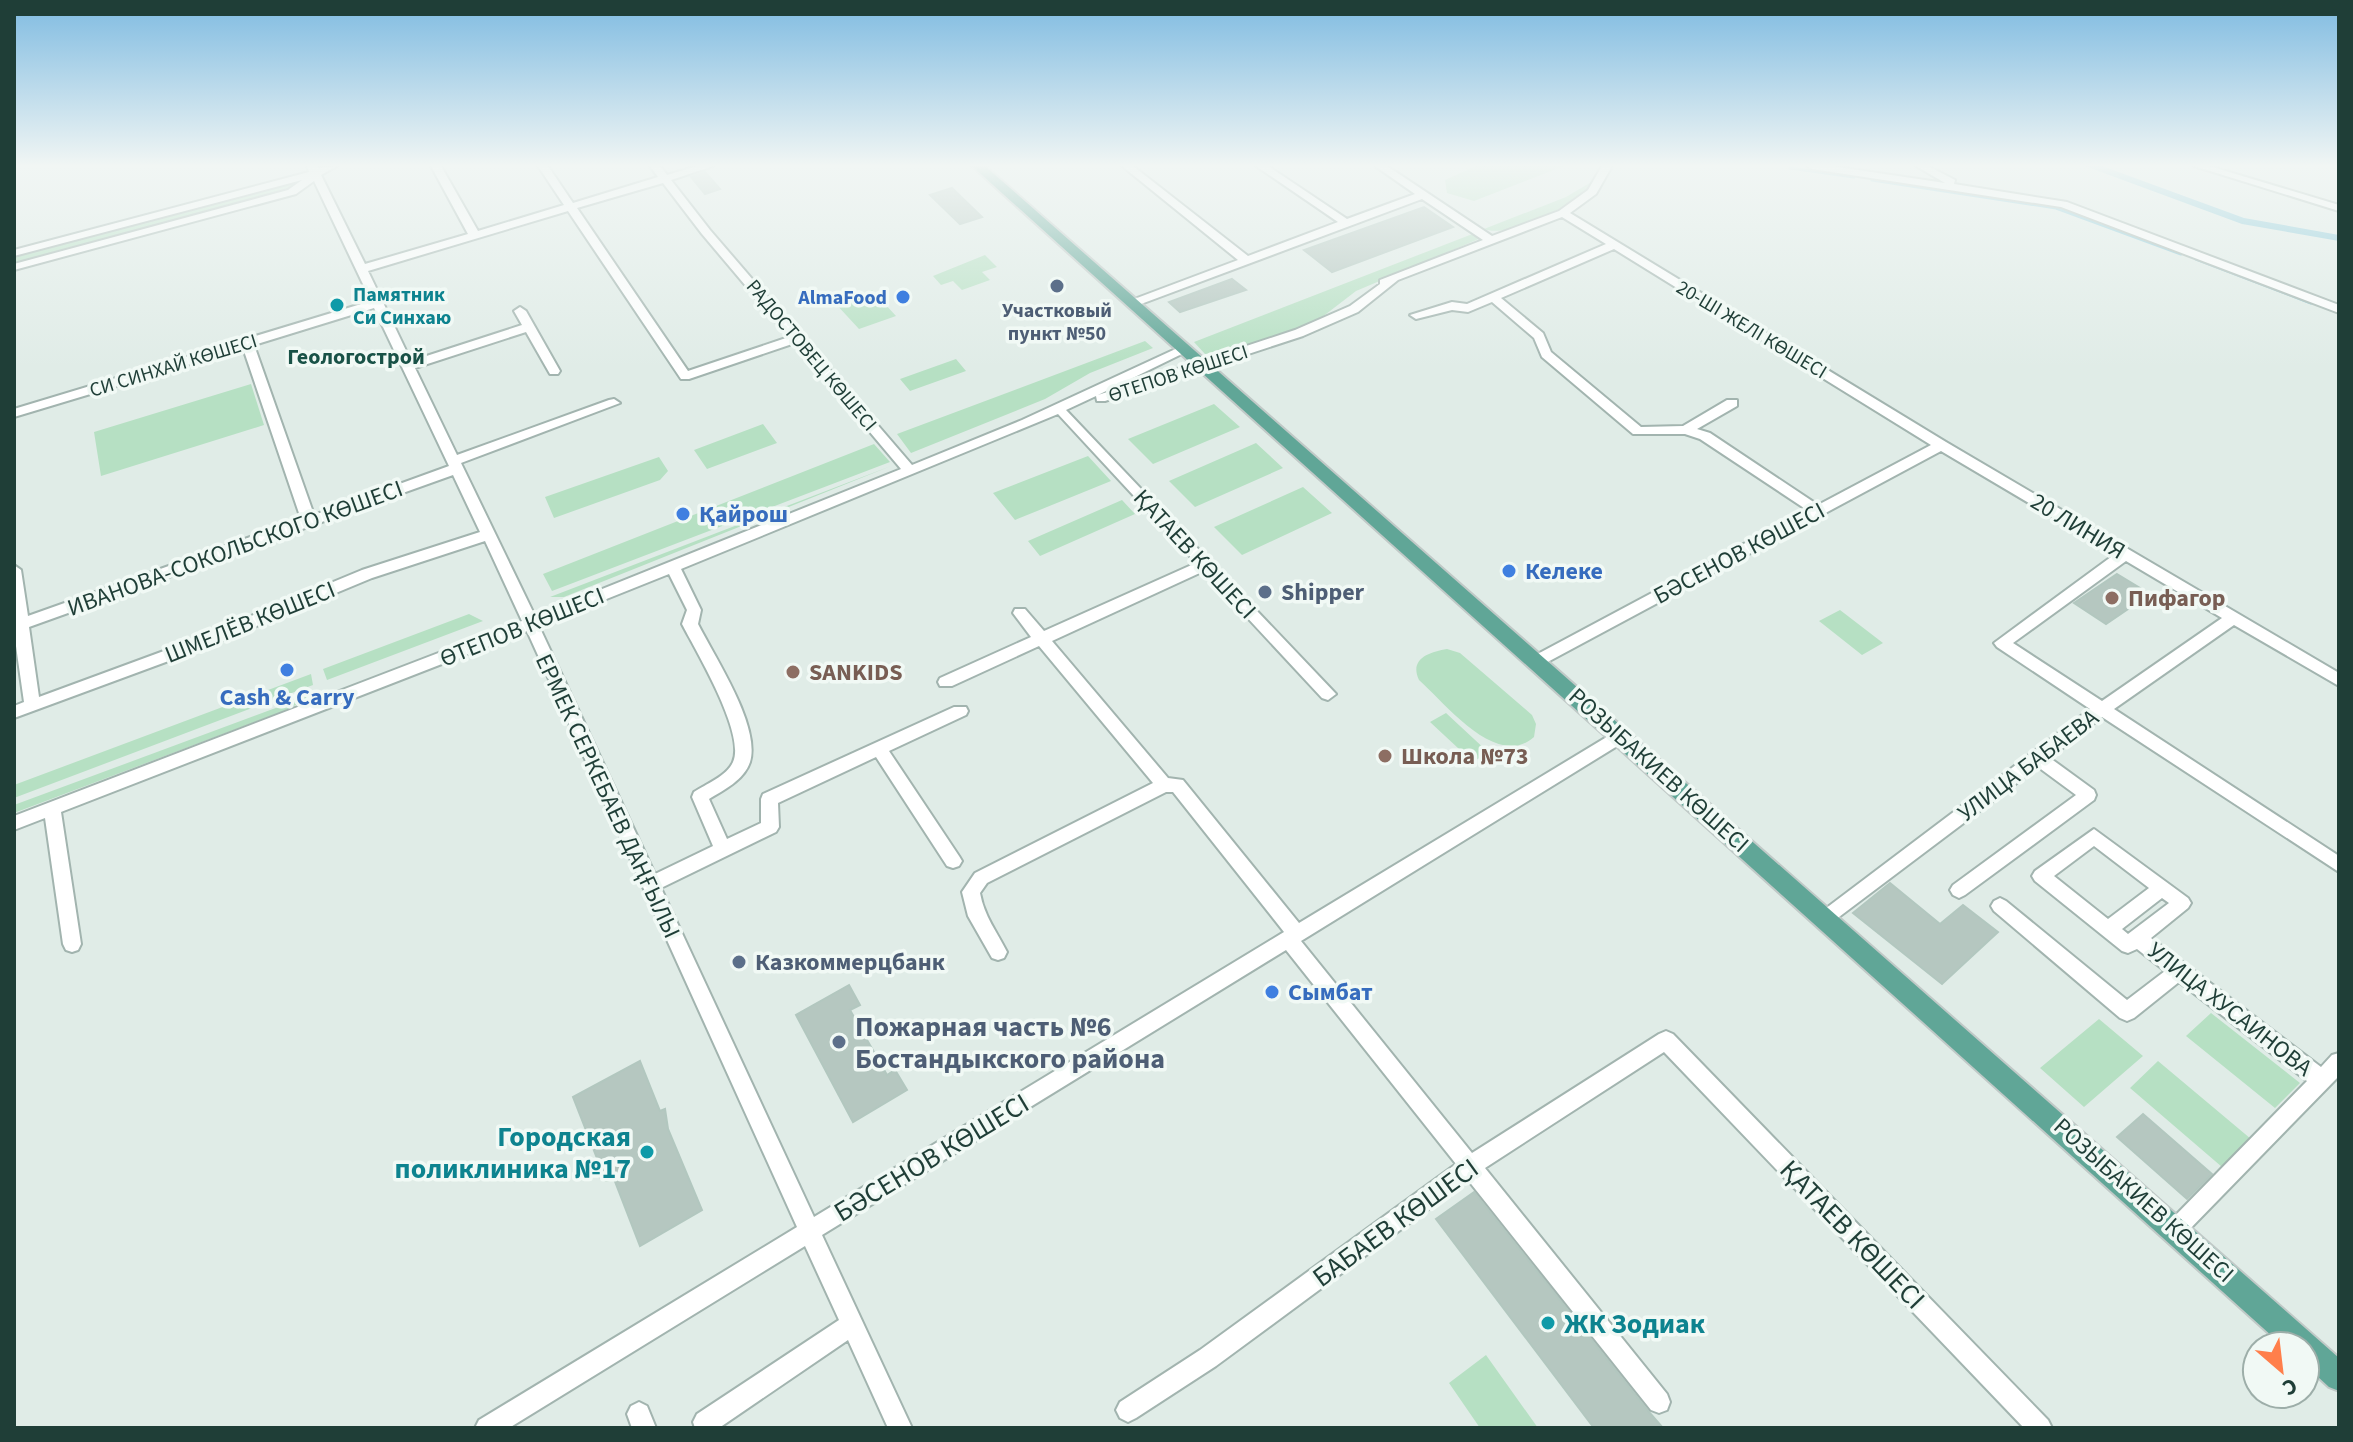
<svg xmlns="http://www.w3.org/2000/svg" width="2353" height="1442" font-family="'Source Sans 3',sans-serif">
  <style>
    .green { fill: #b6e0c3 }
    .water { fill: #82c6d7 }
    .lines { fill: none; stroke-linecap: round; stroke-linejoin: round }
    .stream { stroke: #82c6d7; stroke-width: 3 }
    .building { fill: #b5c7c0; stroke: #b2c7bf; stroke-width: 2 }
    .minor-casing { stroke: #a2b4af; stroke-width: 4 }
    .major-casing { stroke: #c0c9c7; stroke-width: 4 }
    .minor { fill: #fff; fill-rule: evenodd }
    .major { fill: #60a697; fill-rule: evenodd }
    .service-dot { fill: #5c6f8a; stroke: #f1f9f5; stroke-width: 3 }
    .shop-dot { fill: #3f7fe0; stroke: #f1f9f5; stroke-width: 3 }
    .culture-dot { fill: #0f9aa8; stroke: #f1f9f5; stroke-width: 3 }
    .education-dot { fill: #8d6e63; stroke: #f1f9f5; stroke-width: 3 }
    .labels { text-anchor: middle; stroke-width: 7; stroke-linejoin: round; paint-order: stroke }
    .far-culture-label { font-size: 20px; font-weight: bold; fill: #0d838f; stroke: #f1f9f5; text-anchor: start }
    .far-shop-label { font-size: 20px; font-weight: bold; fill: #366cbe; stroke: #f1f9f5; text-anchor: end }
    .far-service-label { font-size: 20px; font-weight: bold; fill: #4e5e75; stroke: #f1f9f5 }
    .far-street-label { font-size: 20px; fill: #1f3e37; stroke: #f1f9f5 }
    .far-neighbourhood-label { font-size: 22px; font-weight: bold; fill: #195247; stroke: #f1f9f5 }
    .shop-label { font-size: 24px; font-weight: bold; fill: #366cbe; stroke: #f1f9f5; text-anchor: start }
    .street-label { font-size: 24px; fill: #1f3e37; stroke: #f1f9f5 }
    .service-label { font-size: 24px; font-weight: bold; fill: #4e5e75; stroke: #f1f9f5; text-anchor: start }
    .education-label { font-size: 24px; font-weight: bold; fill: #785e54; stroke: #f1f9f5; text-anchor: start }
    .near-service-label { font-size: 28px; font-weight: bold; fill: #4e5e75; stroke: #f1f9f5; text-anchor: start }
    .near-culture-label { font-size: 28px; font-weight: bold; fill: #0d838f; stroke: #f1f9f5; text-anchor: end }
    .near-street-label { font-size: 28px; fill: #1f3e37; stroke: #f1f9f5 }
  </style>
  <rect width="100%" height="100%" fill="#e0ece7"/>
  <path class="green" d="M1476,166H1564L1474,201L1447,193L1445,180Z
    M311,176L298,189L14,264V254Z
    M1593,181C1580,204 1508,239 1484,229L1566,197Z
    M1475,233L1481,238L1356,291L1317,321L1239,349L1205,354L1194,342Z
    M985,255L997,267L982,272L990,280L962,290L953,281L941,285L933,276Z
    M872,290L896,316L859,329L835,303Z
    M1145,341L1153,348L1090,373L1045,399L911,453L897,434Z
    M956,359L966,371L910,391L900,379Z
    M251,384L264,425L101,476L94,432Z
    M1214,404L1240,427L1153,464L1128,439Z
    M763,424L777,443L707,469L694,450Z
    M1256,443L1283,468L1195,507L1169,481Z
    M874,444L890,462L552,591L543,574Z
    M1088,456L1111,481L1015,520L993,493Z
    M659,457L668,471L660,480L554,518L545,497Z
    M891,466L564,597H550Z
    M1303,487L1332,513L1242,555L1214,527Z
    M1122,500L1135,514L1040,556L1028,541Z
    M1840,610L1883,643L1862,655L1819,621Z
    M469,614L483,621L327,680L323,669Z
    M1447,649L1460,653L1532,715L1536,724L1534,737C1497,770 1446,704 1419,680C1409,659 1429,652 1447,649Z
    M311,674L313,685L14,798V785Z
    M327,689L284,711L14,813V805Z
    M1446,713L1488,752L1473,762L1430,722Z
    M2211,1013L2300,1083L2275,1108L2186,1036Z
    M2099,1019L2143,1056L2084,1107L2040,1068Z
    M2158,1061L2251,1139L2222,1167L2130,1088Z
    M1486,1355L1538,1428H1480L1449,1383Z"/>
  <path class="water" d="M2085,166H2102L2244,218L2339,235V241L2242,224Z"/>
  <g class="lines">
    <path class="stream" d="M1790,168L1854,177
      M1872,180L2056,208L2181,254
      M2196,259L2311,303"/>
  </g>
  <path class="building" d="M705,172L720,189L705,194L691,177Z
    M952,188L982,217L960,224L930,195Z
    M1424,207L1453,227L1332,272L1304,250Z
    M1232,279L1246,290L1180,312L1169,302Z
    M2117,574L2150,594L2106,624L2074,603Z
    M1890,883L1940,924L1963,905L1998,932L1942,984L1853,913Z
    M849,985L860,1005L850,1010L887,1075L895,1070L907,1090L853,1122L796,1015Z
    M640,1061L660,1111L665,1109L668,1129L702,1210L640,1246L614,1179L606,1181L598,1176L600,1166L573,1097Z
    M2143,1114L2212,1174L2187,1199L2117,1137Z
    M1474,1192L1649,1412L1663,1428H1594L1436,1219Z"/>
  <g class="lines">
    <g class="minor-casing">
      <path id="minor" d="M307,166H317L318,168L337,166L321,175L365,264L468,234L431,166H441L478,231L564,205L538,166H548L573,203L658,177L650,166H660L667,175L697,166H713L671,180L710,230L912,465L1022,420L1182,346L1186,345L1192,349L1098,395L1295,330L1350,306L1380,284V280L1483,240L1422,199L1133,307L1127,303L1129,301L1238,260L1122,166H1133L1248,256L1338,222L1256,166H1268L1347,219L1415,194L1375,166H1387L1492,236L1559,211L1588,190L1602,166H1612L1596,194L1570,213L1946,442L2339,673V686L2234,625L2114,709L2339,856V872L2102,717L2050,758L2094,790L2096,795L2094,800L1965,895L1959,898L1953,895L1950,890L1953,885L2076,795L2038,767L1827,926L1821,924L1818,918L1821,912L2090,709L1997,647L1994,643L2115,554L1941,451L1542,665H1532L1529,661L1532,657L1807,510L1700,439L1685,434H1633L1542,357L1534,338L1492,302L1468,312L1452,310L1416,319L1410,315L1452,302L1467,304L1606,244L1562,217L1398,280L1358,312L1303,336L1105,401H1097L1096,396L1066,410L1336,694L1328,700L1322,698L1204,571L1052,641L1168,778L1183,780L1299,923L1615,732H1627L1629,736L1627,740L1301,941L1472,1153L1659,1034L1666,1031L1673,1034L2048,1420L2052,1428H2024L1664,1052L1485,1168L1667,1394L1670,1402L1667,1410L1659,1413L1651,1410L1468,1180L1216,1366L1136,1418L1128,1422L1120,1418L1116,1410L1120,1402L1200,1350L1456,1164L1286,950L822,1235L912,1428H888L848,1340L719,1428H695L693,1422L697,1414L839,1320L805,1246L509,1428H475L479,1420L797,1227L527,631L61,812L81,944L78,950L72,952L66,950L63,944L45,818L14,830V816L522,621L485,541L372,578L201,649L14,718V706L24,702L14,632V565L21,570L28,616L301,519L243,348L14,417V409L371,301L314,181L296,194L14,270V264L288,190L302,180L14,256V250L309,172ZM663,183L702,234L789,337L688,371L577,208ZM568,211L681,379H689L795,343L901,469L535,616L461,463L620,403L614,399L609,400L457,455L415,368L526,332L550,374H558L560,371L526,311L520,307L514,311L522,325L411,361L368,271ZM1614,249L1931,445L1818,505L1710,433L1697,429L1737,406V400H1727L1683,426L1641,427L1551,352L1543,333L1501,298ZM374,308L449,466L314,515L254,345ZM1058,414L1196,563L1044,631L1025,609H1015L1013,613L1031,637L940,678L938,682L940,686H952L1039,646L1153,783L975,873L962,892L968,916L992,958L998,960L1004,958L1007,952C997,932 984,916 980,893L987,883L1166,792H1173L1284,932L814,1217L661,888L776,832L779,827L778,803L876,757L947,866L953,868L959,866L962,861L959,856L889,751L966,715L968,711L966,707H954L763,794L761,799V823L727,839L709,799C724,790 744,780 750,762C761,726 714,656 698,624L701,610L681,569ZM453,475L480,532L362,570L191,641L39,697L29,627ZM2126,561L2222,618L2102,701L2013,643ZM669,574L687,610L682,624C696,651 746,734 733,762C727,776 706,784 694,792L692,797L713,846L655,874L539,626Z
        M1807,166H1831L1945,183L1916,166H1928L1955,180L1954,184L2067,202L2339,305V313L2061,207L1812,169Z
        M2194,166H2209L2339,205V211Z
        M2094,829L2188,898L2191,903L2188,908L2151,938L2321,1067L2332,1055L2339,1053V1076L2183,1236L2176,1240L2169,1236L2165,1229L2169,1222L2307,1081L2179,982L2134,1018L2127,1021L2120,1018L1994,911L1991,906L1994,901L2000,898L2006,901L2127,1000L2165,971L2137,949L2128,953L2122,951L2035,881L2032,876L2035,871ZM2094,846L2149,888L2108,919L2054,876ZM2162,898L2169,903L2128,934L2122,929Z
        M639,1402L647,1406L656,1428H632L627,1414L631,1406Z"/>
    </g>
    <g class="major-casing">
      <path id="major" d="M972,166H985L2339,1358V1391L2329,1387L2305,1365V1346H2283Z"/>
    </g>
    <use href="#minor" class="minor"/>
    <use href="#major" class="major"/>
  </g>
  <linearGradient id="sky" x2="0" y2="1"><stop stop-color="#7fbbe1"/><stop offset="0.45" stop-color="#f1f6f4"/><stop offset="1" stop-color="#f1f6f4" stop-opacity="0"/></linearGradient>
  <rect width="2353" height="368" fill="url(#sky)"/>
  <g class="service-dot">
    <circle cx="1057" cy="286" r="8"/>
    <circle cx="1265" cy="592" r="8"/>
    <circle cx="739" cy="962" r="8"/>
    <circle cx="839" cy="1042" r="8"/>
  </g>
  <g class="shop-dot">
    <circle cx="903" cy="297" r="8"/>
    <circle cx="683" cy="514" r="8"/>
    <circle cx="1509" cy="571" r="8"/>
    <circle cx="287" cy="670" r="8"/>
    <circle cx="1272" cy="992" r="8"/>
  </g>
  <g class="culture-dot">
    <circle cx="337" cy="305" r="8"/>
    <circle cx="647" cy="1152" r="8"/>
    <circle cx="1548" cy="1323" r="8"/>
  </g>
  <g class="education-dot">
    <circle cx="2112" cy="598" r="8"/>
    <circle cx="793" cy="672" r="8"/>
    <circle cx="1385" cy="756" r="8"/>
  </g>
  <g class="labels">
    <g class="far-culture-label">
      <text x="353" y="301">Памятник<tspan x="353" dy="23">Си Синхаю</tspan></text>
    </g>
    <g class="far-shop-label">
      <text x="887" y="304">AlmaFood</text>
    </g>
    <g class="far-service-label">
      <text x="1057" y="317">Участковый<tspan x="1057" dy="23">пункт №50</tspan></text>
    </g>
    <g class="far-street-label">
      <text transform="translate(1752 329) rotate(31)" y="7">20-ШІ ЖЕЛІ КӨШЕСІ</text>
      <text transform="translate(812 355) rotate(50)" y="7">РАДОСТОВЕЦ КӨШЕСІ</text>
      <text transform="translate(173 365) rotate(-17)" y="7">СИ СИНХАЙ КӨШЕСІ</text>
      <text transform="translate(1178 373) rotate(-18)" y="7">ӨТЕПОВ КӨШЕСІ</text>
    </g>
    <g class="far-neighbourhood-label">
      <text x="356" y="364">Геологострой</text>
    </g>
    <g class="shop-label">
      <text x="699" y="522">Қайрош</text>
      <text x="1525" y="579">Келеке</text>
      <text x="287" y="705" text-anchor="middle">Cash &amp; Carry</text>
      <text x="1288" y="1000">Сымбат</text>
    </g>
    <g class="street-label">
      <text transform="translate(2078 526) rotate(31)" y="8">20 ЛИНИЯ</text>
      <text transform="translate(235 548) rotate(-20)" y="8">ИВАНОВА-СОКОЛЬСКОГО КӨШЕСІ</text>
      <text transform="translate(1739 553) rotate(-28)" y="8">БӘСЕНОВ КӨШЕСІ</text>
      <text transform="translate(1195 554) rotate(47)" y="8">ҚАТАЕВ КӨШЕСІ</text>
      <text transform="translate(250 622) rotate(-22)" y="8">ШМЕЛЁВ КӨШЕСІ</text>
      <text transform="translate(522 627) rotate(-22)" y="8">ӨТЕПОВ КӨШЕСІ</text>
      <text transform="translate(2028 765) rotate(-37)" y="8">УЛИЦА БАБАЕВА</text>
      <text transform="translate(1659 770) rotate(42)" y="8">РОЗЫБАКИЕВ КӨШЕСІ</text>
      <text transform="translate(608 796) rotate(65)" y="8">ЕРМЕК СЕРКЕБАЕВ ДАҢҒЫЛЫ</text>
      <text transform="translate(2230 1009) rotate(38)" y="8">УЛИЦА ХУСАИНОВА</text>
      <text transform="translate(2144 1200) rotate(42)" y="8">РОЗЫБАКИЕВ КӨШЕСІ</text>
    </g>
    <g class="service-label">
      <text x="1281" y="600">Shipper</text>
      <text x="755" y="970">Казкоммерцбанк</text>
    </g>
    <g class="education-label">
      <text x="2128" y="606">Пифагор</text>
      <text x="809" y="680">SANKIDS</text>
      <text x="1401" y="764">Школа №73</text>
    </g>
    <g class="near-service-label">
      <text x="855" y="1036">Пожарная часть №6<tspan x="855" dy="32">Бостандыкского района</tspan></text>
    </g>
    <g class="near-culture-label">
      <text x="631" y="1146">Городская<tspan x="631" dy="32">поликлиника №17</tspan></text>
      <text x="1564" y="1333" text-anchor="start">ЖК Зодиак</text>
    </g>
    <g class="near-street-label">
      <text transform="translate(931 1157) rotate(-31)" y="10">БӘСЕНОВ КӨШЕСІ</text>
      <text transform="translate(1395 1222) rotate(-36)" y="10">БАБАЕВ КӨШЕСІ</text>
      <text transform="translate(1853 1234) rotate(46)" y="10">ҚАТАЕВ КӨШЕСІ</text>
    </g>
  </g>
  <rect width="2353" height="1442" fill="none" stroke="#1f3e37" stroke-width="32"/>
  <g transform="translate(2281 1370) rotate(152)"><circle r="38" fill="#f1f9f5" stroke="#9daea9" stroke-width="2"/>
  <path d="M0-6L14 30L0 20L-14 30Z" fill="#ff7f4b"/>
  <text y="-12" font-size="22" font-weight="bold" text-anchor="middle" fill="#1f3e37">С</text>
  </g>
</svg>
